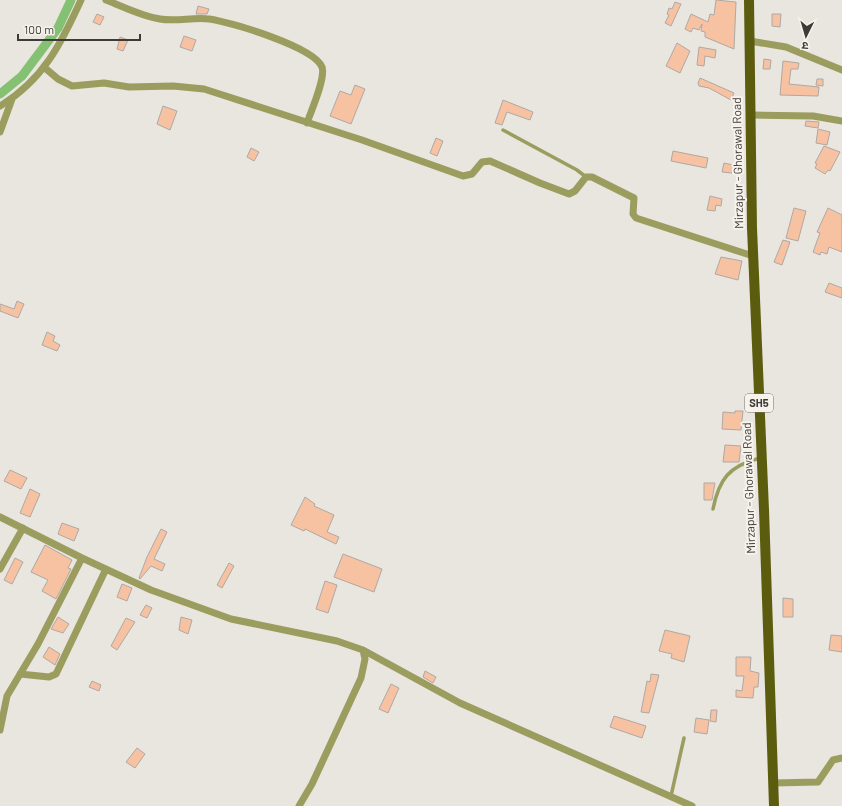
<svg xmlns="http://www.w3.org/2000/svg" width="842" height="806" font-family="Barlow,'Noto Sans Devanagari',sans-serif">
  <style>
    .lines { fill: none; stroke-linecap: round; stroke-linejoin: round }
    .canal { stroke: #85c172; stroke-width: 9 }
    .building { fill: #f7c2a2; stroke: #afa8a4 }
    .lane { stroke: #9b9d5f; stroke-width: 3.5 }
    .street { stroke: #9b9d5f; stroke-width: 7 }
    .primary { stroke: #5c5c0f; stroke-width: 10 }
    .labels { text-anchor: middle; stroke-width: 4; stroke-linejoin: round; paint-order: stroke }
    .shield { fill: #f7f3ec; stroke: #75726e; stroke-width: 1 }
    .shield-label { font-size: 11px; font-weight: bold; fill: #3d3b38 }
    .street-label { font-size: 12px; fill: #3d3b38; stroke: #f7f3ec }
  </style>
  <rect width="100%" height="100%" fill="#e9e5df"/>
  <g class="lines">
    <path class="canal" d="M0,94L22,76L58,28L71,0"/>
  </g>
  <path class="building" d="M716,0L736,2L734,49L705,37V32L701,31L702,24L699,30L693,28L691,32L685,29L691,14L708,22L710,14L714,15Z
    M675,2L681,4L671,26L665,23L669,15L667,14L669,8L672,9Z
    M198,6L209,9L207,14H196Z
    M97,14L104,17L100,25L93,22Z
    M772,14H781L780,27L772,26Z
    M184,36L196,40L192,51L180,47Z
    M120,37L128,40L123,51L117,49Z
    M677,43L690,51L680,73L666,66Z
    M699,47L716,50L715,58L705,56L704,66L697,65Z
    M764,59L771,60L770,69H763Z
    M783,61L799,63L798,69H791L789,84L819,87L818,96L780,95Z
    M700,78L734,93L731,100L709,88L699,86L698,83Z
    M817,79H823V86L816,85Z
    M355,85L365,89L351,124L330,116L340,91L351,95Z
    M503,100L533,112L530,120L507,112L502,125L495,123Z
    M163,106L177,111L170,130L157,124Z
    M806,121L819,122L818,128L805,126Z
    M818,129L830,132L827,145L816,143Z
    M436,138L443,141L437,156L430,153Z
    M824,146L840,152L830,171L828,170L825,174L815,168L817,164L815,163Z
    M251,148L259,152L254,161L247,157Z
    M673,151L708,158L706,168L671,161Z
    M724,163L733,165L732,173L722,172Z
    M710,196L722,199L721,206L716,205L715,211L707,210Z
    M794,208L806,211L798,241L786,238Z
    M828,208L842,215V252L829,247L827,254L821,252L820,255L813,252L820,233L817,232Z
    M783,240L790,242L782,265L774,262Z
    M721,257L742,261L738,280L715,274Z
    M829,283L842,288V298L825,292Z
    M17,301L24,304L18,318L0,311V304L14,309Z
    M47,332L55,336L53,341L60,345L57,351L42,345Z
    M735,411H743L741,430L722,429L723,412L735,413Z
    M725,445L741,446L739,462H723Z
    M10,470L27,478L21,489L4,481Z
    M704,483H715L712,500H704Z
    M30,489L40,494L30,517L20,513Z
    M305,497L315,504L314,506L334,515L327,532L339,537L336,544L305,529L304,531L291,525Z
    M62,523L79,529L74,541L58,534Z
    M161,529L167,532L154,559L165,564L162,571L151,566L140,579L139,578L147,557Z
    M45,545L72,560L68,568L71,569L56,599L42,591L48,580L31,572Z
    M343,554L382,569L374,592L334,577Z
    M15,558L23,562L12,584L4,580Z
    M229,563L234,566L222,588L217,585Z
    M325,581L337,585L328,613L316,609Z
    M122,584L132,588L127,601L117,597Z
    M783,598L793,599V617H783Z
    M146,605L152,608L147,618L140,615Z
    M58,617L69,624L63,633L51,629Z
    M181,617L192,620L188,634L179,630Z
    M126,618L135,622L117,650L111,646Z
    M665,630L690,636L684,662L671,658L672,654L659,651Z
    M831,635L842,636V652L829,650Z
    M49,647L60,654L55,665L43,657Z
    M736,657H751L750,671L759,673L758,687H754L753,698L736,697V690L742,691L744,676H736Z
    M425,671L436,677L433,683L423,677Z
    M651,674L659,675L649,713L641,712L647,681L650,682Z
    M92,681L101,685L99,691L89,687Z
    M391,684L399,688L388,713L379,709Z
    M711,710H717L716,722L710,721Z
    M614,716L646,726L642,738L610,727Z
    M696,718L709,720L707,734L694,732Z
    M137,748L145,754L135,768L126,762Z"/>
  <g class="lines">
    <path class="lane" d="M503,130L577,170L586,177
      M713,509C719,479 729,466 760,458
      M671,796L684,738"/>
    <path class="street" d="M106,0C124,7 141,16 160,19C176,22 193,17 209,19C231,22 314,47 322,67C326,78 311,111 307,123
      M750,41L786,47L842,70
      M45,68L58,79L72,86L104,83L129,87L173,86L204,89L362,140L463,176L472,174L482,162L490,161L540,183L569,194L575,191L586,177H592L634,198L633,214L636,218L753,256
      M0,106C43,80 61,44 81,0
      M751,115L813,116L842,121
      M0,132L12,99
      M0,517L82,558L151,590L231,619L337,641L363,650L460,703L692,806
      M0,569L23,528
      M20,674L49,677L56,674L106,569
      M0,730L7,696L38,644L82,558
      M773,783L818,782L833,760L842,758
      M299,806L312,784L361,678L365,659L363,650"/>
    <path class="primary" d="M749,0L752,228L764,510L774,806"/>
  </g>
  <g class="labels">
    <rect class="shield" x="745" y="394" width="28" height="18" rx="3"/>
    <g class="shield-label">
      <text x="759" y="407">SH5</text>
    </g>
    <g class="street-label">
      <text transform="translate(738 163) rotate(-91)" y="4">Mirzapur - Ghorawal Road</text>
      <text transform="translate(749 488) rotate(-92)" y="4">Mirzapur - Ghorawal Road</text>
    </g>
  </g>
  <g transform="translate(806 36) rotate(185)" stroke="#f7f3ec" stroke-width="3" paint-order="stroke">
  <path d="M0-3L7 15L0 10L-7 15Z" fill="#3d3b38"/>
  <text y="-6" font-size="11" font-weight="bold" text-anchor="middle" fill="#3d3b38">उ</text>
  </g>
  <path d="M18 34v6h122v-6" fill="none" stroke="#3d3b38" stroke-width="2"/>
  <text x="24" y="34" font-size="12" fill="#3d3b38" stroke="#f7f3ec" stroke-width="3" paint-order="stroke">100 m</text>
</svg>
